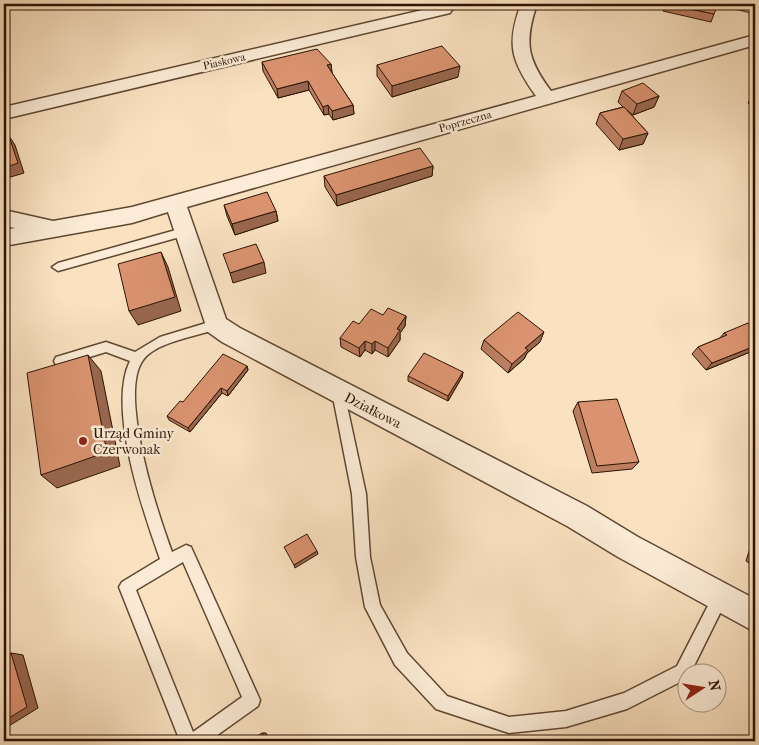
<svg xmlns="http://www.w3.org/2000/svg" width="759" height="745" font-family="'IM FELL French Canon',serif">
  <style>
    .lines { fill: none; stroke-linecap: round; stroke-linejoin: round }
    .lane-casing { stroke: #604732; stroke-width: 3 }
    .street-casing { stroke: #604732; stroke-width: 3 }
    .lane { fill: #fcecd7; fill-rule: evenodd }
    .street { fill: #fcecd7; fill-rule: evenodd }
    .wall { fill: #bb7e60; stroke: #2c1303 }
    .shaded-wall { fill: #99674e; stroke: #2c1303 }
    .building { fill: #da9370; stroke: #2c1303 }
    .poi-dot { fill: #8f2418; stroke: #fcecd7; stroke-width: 2 }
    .labels { text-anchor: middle; stroke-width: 5; stroke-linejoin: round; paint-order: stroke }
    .far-street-label { font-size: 11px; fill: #2c1303; stroke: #fcecd7 }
    .street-label { font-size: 14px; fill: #2c1303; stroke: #fcecd7 }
    .poi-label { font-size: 14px; fill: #2c1303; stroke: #fcecd7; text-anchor: start }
  </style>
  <rect width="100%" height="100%" fill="#fae2c1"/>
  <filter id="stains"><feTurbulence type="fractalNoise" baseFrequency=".004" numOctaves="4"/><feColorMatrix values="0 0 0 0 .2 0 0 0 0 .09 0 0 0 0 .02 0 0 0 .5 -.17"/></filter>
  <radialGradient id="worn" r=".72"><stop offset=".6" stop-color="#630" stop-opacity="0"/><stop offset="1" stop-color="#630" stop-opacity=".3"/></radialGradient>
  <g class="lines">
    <g class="lane-casing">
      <path id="lane" d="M183,228L188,232L187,235L58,271L52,267L58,263Z
        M216,320L220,322L222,325L220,328C199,336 157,341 143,360C118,394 158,514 172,552L186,545L191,547L260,700L258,706L209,741H180L119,587L122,582L160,559C143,511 107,408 130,361L106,352L60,366L56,365L54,361L56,357L106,342L135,352L160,337ZM183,562L242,697L193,732L136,590Z
        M338,386L343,388L344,392L366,494L370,557L380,605L407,653L447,696L509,717L566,711L624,693L677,666L715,592L720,589L725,592L728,597L691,672H686V679L627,709L566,727L509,733L436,709L395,665L365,607L356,557L352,494L332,392L333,388Z"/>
    </g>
    <g class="street-casing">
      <path id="street" d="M521,4H537C524,42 527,59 551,91L755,35V45L187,207L226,319L240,328L587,506L638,537L755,599V632L618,557L567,526L222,342L208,332L168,212L132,223L4,246V230L15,228L4,226V210L53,221L132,207L536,96C511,61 506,44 521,4Z
        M728,4H755V13L730,7Z
        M444,5L450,7L452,10L450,13L4,119V107Z"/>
    </g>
    <use href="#lane" class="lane"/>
    <use href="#street" class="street"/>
  </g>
  <path class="wall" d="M666,4L714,14L711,22L663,11Z
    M262,62L331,64L332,73L353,105L354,114L333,120L329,114L324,115L309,90L278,98L263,71Z
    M377,65L458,77L392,97L377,76Z
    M622,91L659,96L654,107L633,115L627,110L648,133L643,144L619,150L596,124L600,113L623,107L618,102Z
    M754,92H755V110L748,103Z
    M433,166L432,176L337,206L325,187L324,176Z
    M224,205L276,211L278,221L235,235L227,216Z
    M383,315L406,316L405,326L400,333V340L388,357L375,350L372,354L365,350L360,357L341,347L340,338L359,324Z
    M755,331V350L706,370L692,354L698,347L720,338L724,333Z
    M484,340L540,342L527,353L524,359L508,373L481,349Z
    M247,366L248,370L228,396L222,393L190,432L169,420L167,416L183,402Z
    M463,372L462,377L448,401L408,381V376Z
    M578,402L639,462L632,469L592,473L573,411Z
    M755,533V567L746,561Z"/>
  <path class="shaded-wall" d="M331,64L332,73L327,65Z
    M460,66L458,77L392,97V86Z
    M308,81L309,90L278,98L277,89Z
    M659,96L654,107L633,115L637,104Z
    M328,105L329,114L324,115L323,107Z
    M353,105L354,114L333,120L332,111Z
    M648,133L643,144L619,150L623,139Z
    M9,136L15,145L24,173L4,179V168Z
    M433,166L432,176L337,206L336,195Z
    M276,211L278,221L235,235L232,224Z
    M161,252L168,267L181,311L138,325L129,311Z
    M264,262L266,273L233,283L230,273Z
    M406,316L405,326L400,333V340L388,357V348L397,329Z
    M544,332L540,342L527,353L524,359L508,373L512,364L525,348Z
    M365,341V350L360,357L359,348Z
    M375,341V350L372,354V344Z
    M755,346V350L706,370L712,363Z
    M88,355L101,371L120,466L57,488L41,475Z
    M247,366L248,370L228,396L227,391Z
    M463,372L462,377L448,401V396Z
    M221,388L222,393L190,432L188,428Z
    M317,551L318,554L295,568L294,565Z
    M11,653L23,655L38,708L4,729V721Z
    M262,733H266L270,741H266Z"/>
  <path class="building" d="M667,4H718L714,14Z
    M442,46L460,66L392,86L377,65Z
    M317,49L331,64L327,65L353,105L332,111L328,105L323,107L308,81L277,89L262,62Z
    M643,83L659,96L637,104L622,91Z
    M624,107L648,133L623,139L600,113Z
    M9,136L18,163L4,168V137Z
    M420,148L433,166L336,195L324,176Z
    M267,192L276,211L232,224L224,205Z
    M256,244L264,262L230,273L223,254Z
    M161,252L175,297L129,311L118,264Z
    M388,308L406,316L397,329L400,330L388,348L375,341L372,344L365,341L359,348L340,338L353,321L359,324L371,309L383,315Z
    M518,312L544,332L525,348L528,350L512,364L484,340Z
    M748,323L755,331V346L712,363L698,347L727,335L724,333Z
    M424,353L463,372L448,396L408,376Z
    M223,354L247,366L227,391L221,388L188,428L167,416L180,401L183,402Z
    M88,355L107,452L41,475L27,373Z
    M617,399L639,462L597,466L578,402Z
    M307,534L317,551L294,565L284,547Z
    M11,653L27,707L4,721V657Z
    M262,733L266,741H250Z"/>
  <circle class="poi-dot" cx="83" cy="441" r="5"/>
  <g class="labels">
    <g class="far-street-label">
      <text transform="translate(224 61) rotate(-13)" y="4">Piaskowa</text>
      <text transform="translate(465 121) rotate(-16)" y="4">Poprzeczna</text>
    </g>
    <g class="street-label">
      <text transform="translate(373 410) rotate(27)" y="5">Działkowa</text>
    </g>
    <g class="poi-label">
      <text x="93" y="438">Urząd Gminy<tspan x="93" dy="16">Czerwonak</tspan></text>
    </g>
  </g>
  <rect width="759" height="745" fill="none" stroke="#fae2c1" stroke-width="20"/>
  <rect x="5" y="5" width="749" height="735" fill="none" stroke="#2c1303" stroke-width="2.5"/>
  <rect x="10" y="10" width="739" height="725" fill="none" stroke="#2c1303"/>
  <g transform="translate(702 688) rotate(78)"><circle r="24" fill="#fcecd7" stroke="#a99582"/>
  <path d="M0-4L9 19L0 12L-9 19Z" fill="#8f2418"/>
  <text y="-8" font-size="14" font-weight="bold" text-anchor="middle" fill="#2c1303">N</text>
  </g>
  <rect width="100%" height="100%" filter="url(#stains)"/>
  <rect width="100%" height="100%" fill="url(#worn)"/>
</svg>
